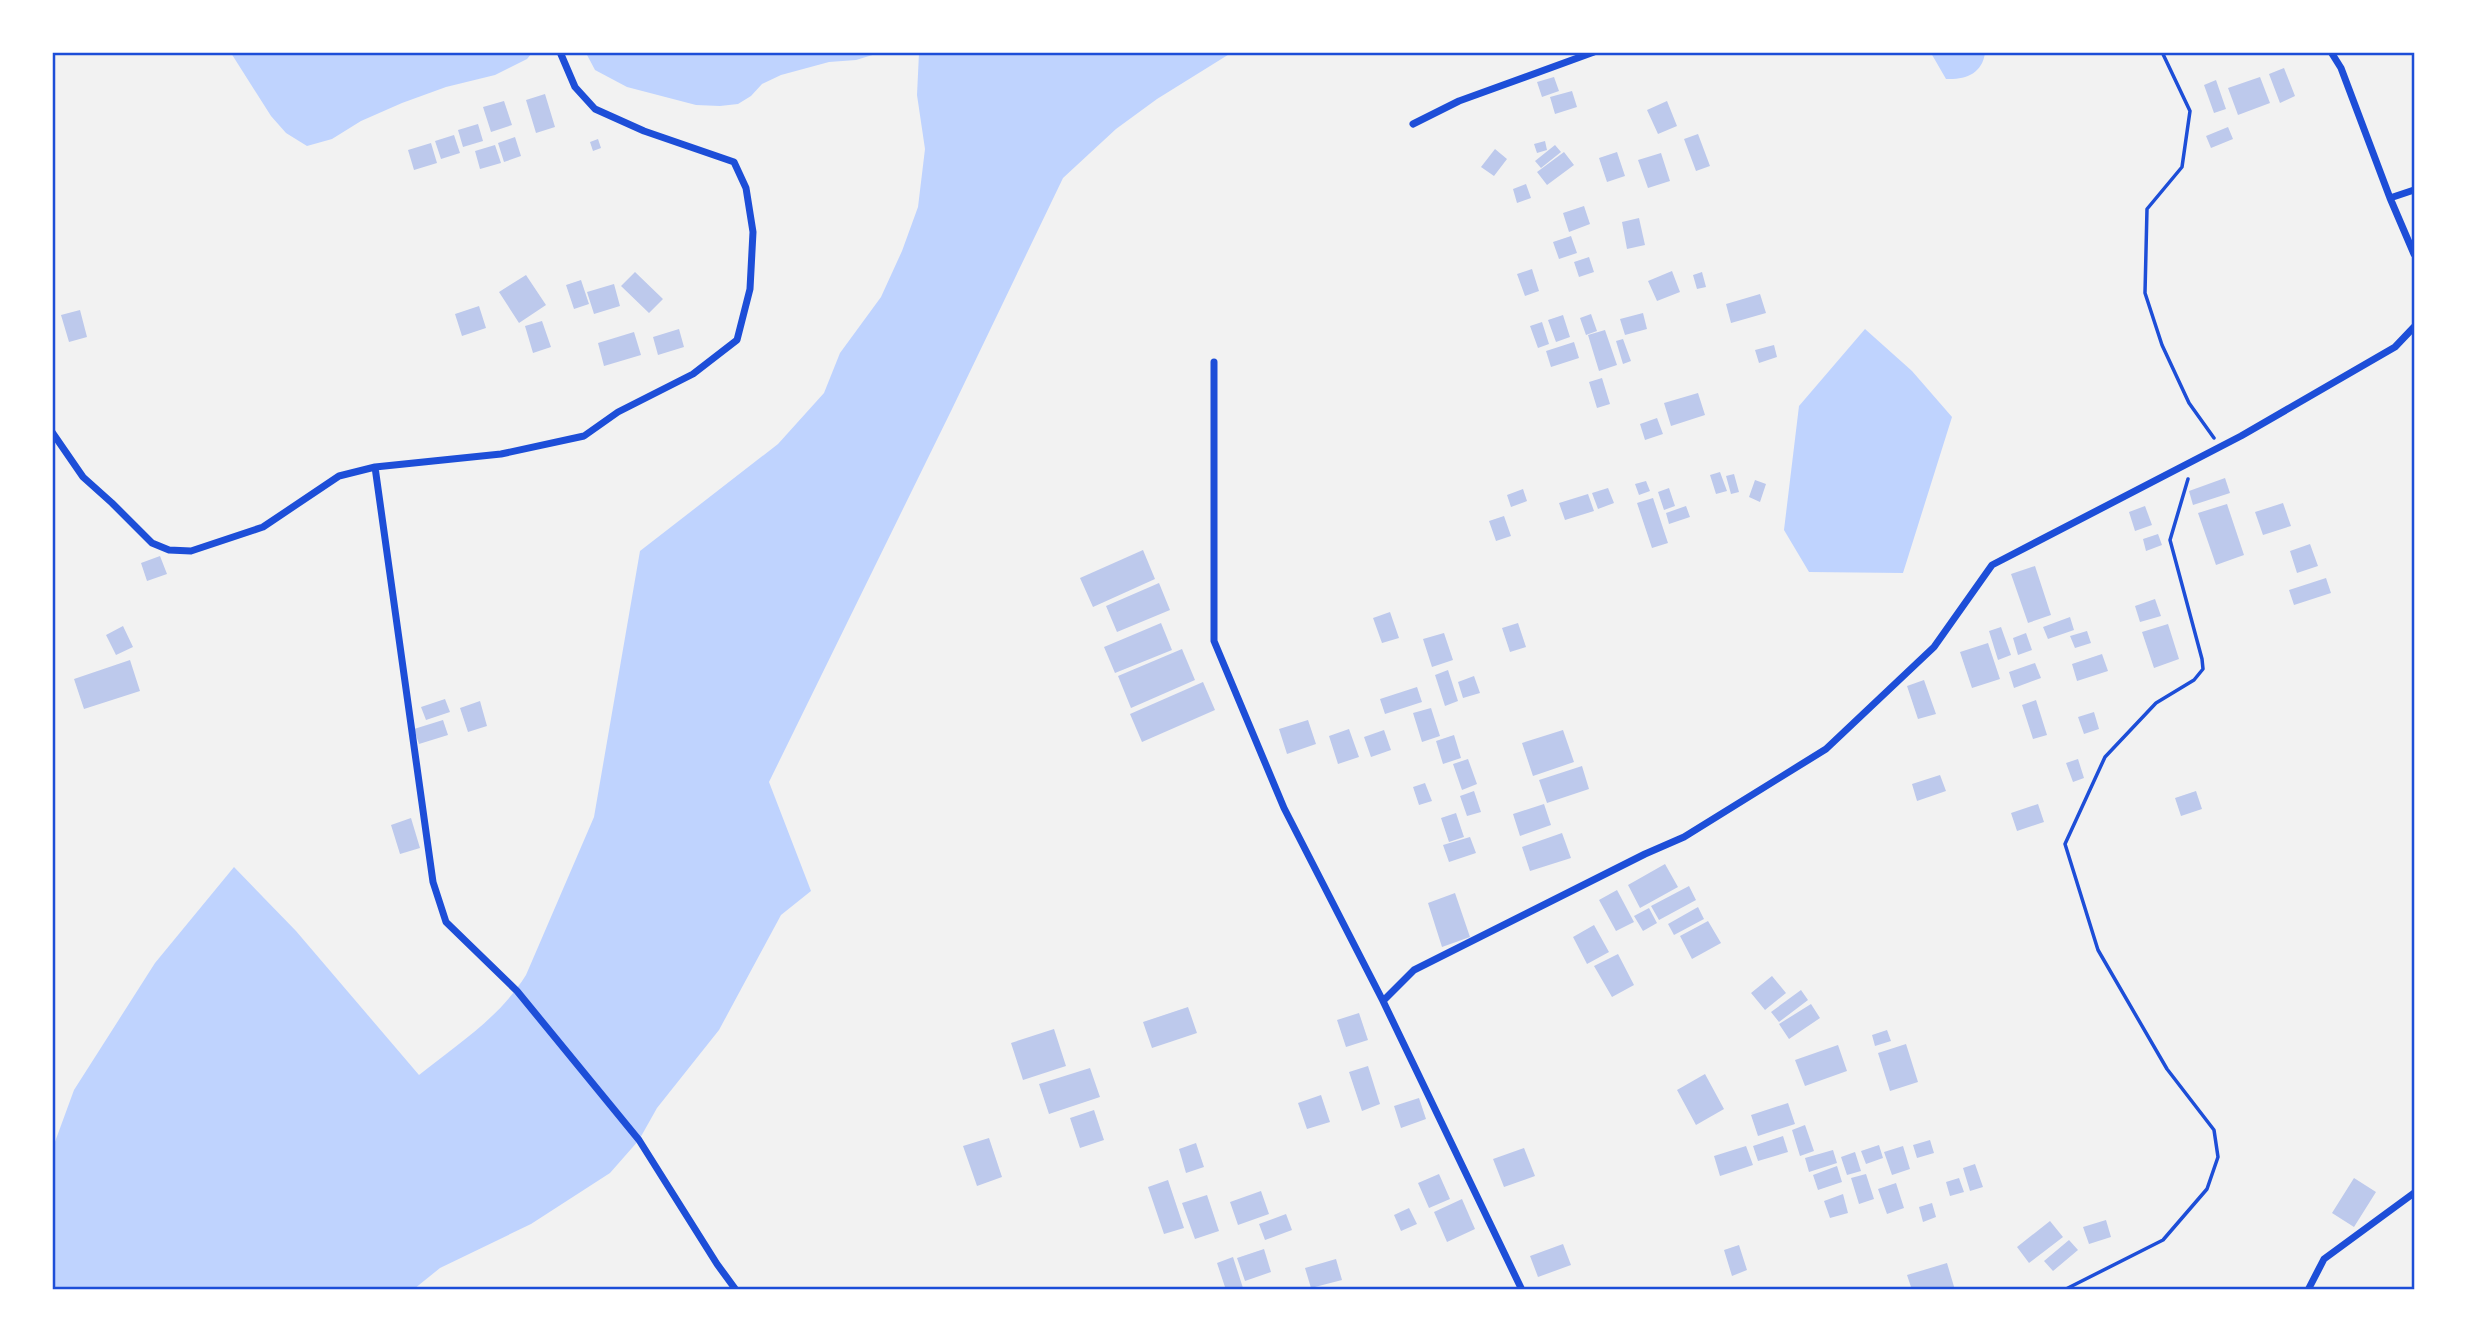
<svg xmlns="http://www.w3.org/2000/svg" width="2467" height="1342" font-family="'Alegreya Sans',sans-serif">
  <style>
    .water { fill: #bfd3fe }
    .building { fill: #bdc9ec }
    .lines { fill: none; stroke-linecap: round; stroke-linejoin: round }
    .path { stroke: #1d4ed8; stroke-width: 3.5 }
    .minor { stroke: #1d4ed8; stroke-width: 7 }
    .neatline { fill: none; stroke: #1d4ed8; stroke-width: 2.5 }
  </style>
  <rect width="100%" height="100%" fill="#f2f2f2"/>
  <path class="water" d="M231,53H532L527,59L495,75L446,87L402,103L361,121L332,139L307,146L286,133L271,116Z
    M586,53H879L856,60L829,62L781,75L762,84L751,96L738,104L720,106L696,105L627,87L595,70Z
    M919,53H1231L1157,99L1116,129L1063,178L952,409L769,782L811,891L781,915L719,1030L657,1108L639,1140L610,1173L531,1224L440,1268L414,1289L53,1290L52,1150L74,1090L155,963L234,867L296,931L419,1075C458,1044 499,1018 526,975L594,817L640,551L778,444L824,393L840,353L881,297L902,251L918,207L925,149L917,95Z
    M1985,53C1982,74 1965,80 1946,79L1931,53Z
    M1865,329L1912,371L1952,417L1903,573L1809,572L1784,530L1799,406Z"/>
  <path class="building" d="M2284,68L2295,96L2280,103L2269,74Z
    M1554,77L1559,91L1542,97L1537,82Z
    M2260,77L2270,103L2238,115L2228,88Z
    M2216,80L2226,109L2214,113L2204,85Z
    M1572,91L1577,107L1555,114L1550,97Z
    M545,94L555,127L536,133L526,100Z
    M504,101L512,125L491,132L483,107Z
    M1667,101L1677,126L1658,134L1647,110Z
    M478,124L483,141L463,147L458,130Z
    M2228,127L2233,139L2211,148L2206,136Z
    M1698,134L1710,166L1696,171L1684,139Z
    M454,135L460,153L441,159L435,141Z
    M515,137L521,156L504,162L498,143Z
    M598,139L601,148L593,151L590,142Z
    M1545,141L1547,150L1537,153L1534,144Z
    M431,143L437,163L414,170L408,150Z
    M495,145L501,163L480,169L475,151Z
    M1555,145L1561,152L1541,168L1535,161Z
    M1495,149L1507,159L1494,176L1481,167Z
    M1564,152L1574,165L1547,185L1537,172Z
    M1617,152L1625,176L1607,182L1599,158Z
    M1661,153L1670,181L1648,188L1638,160Z
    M1526,184L1531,198L1517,203L1513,189Z
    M1584,206L1590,224L1569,232L1563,213Z
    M1639,218L1645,245L1627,249L1622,222Z
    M1571,236L1577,253L1559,259L1553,242Z
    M1589,257L1594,272L1579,277L1574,262Z
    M1532,269L1539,291L1525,296L1517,274Z
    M1672,271L1680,292L1657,301L1648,281Z
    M635,272L663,299L649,313L621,286Z
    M1702,272L1706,287L1697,289L1693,275Z
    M526,275L546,305L519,323L499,292Z
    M581,280L589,304L574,309L566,285Z
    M614,284L620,306L594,314L587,292Z
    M1760,294L1766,313L1731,323L1726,304Z
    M479,306L486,328L462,336L455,314Z
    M80,310L87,337L69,342L61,315Z
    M1643,313L1647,329L1625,335L1620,319Z
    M1591,314L1597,331L1586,335L1580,318Z
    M1563,315L1570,337L1556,342L1548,320Z
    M542,321L551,347L533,353L525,326Z
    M1542,322L1549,344L1538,348L1530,326Z
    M679,329L684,347L658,355L653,337Z
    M1605,330L1617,365L1599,371L1588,335Z
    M634,332L641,355L604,366L598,343Z
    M1623,339L1631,361L1623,364L1616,341Z
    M1574,342L1579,358L1551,367L1546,351Z
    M1774,345L1777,357L1759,363L1755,350Z
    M1602,378L1610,404L1597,408L1589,382Z
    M1698,393L1705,415L1671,426L1664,403Z
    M1657,418L1663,434L1645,440L1640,424Z
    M1720,472L1727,491L1716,494L1710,475Z
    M1734,474L1739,492L1731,494L1726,476Z
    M2225,478L2230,493L2193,505L2189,491Z
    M1755,480L1766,484L1760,502L1749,497Z
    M1646,481L1650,491L1639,495L1635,484Z
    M1608,488L1614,503L1598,509L1592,493Z
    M1669,488L1675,506L1664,510L1658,492Z
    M1523,489L1527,501L1511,507L1507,495Z
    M1588,494L1594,511L1565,520L1559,503Z
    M1653,498L1668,543L1652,548L1637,503Z
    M2283,503L2291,526L2263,535L2255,512Z
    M2227,504L2244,555L2216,565L2198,513Z
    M1686,506L1690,517L1669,524L1666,513Z
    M2145,506L2152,525L2135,531L2129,512Z
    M1504,516L1511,536L1496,541L1489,521Z
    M2158,534L2162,545L2146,551L2143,539Z
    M2310,544L2318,566L2297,573L2290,551Z
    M1143,550L1155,579L1093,607L1080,578Z
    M160,556L167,574L147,581L141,563Z
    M2035,566L2051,615L2028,623L2011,574Z
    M2326,578L2331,593L2294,605L2289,590Z
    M1159,583L1170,610L1117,632L1106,606Z
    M2155,599L2161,616L2140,622L2135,606Z
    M1390,612L1399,638L1382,643L1373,618Z
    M2070,617L2074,630L2048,639L2043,627Z
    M1161,623L1172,650L1115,673L1104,647Z
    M1518,623L1526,647L1510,652L1502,628Z
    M2168,624L2179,659L2154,668L2142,632Z
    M123,626L133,647L116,655L106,635Z
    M2001,627L2011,655L1998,660L1989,631Z
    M2087,631L2091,643L2075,648L2070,636Z
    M1444,633L1453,660L1432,667L1423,639Z
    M2026,633L2032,650L2018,655L2013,638Z
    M1988,643L2000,679L1972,688L1960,652Z
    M1182,649L1195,680L1131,708L1118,676Z
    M2102,654L2108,671L2077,681L2072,664Z
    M130,660L140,691L84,709L74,679Z
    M2035,663L2041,678L2014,688L2009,672Z
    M1448,670L1458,701L1445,706L1435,675Z
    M1474,676L1480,693L1463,698L1458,682Z
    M1924,680L1936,714L1918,719L1907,686Z
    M1203,682L1215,710L1142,742L1130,714Z
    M1417,687L1422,702L1385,714L1380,699Z
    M445,699L450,712L426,720L421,707Z
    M2036,700L2047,735L2033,739L2022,705Z
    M480,701L487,726L468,732L460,708Z
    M1431,708L1440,736L1422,742L1413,713Z
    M2094,712L2099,729L2084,734L2078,717Z
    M443,720L448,735L419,744L414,729Z
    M1308,720L1316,744L1287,754L1279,729Z
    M1349,729L1359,757L1338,764L1329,736Z
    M1384,730L1391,750L1371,757L1364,737Z
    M1563,730L1574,762L1533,776L1522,743Z
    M1454,735L1461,758L1443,764L1436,741Z
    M1468,759L1477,784L1462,790L1453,764Z
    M2078,759L2084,778L2073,782L2066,763Z
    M1582,766L1589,789L1547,803L1539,780Z
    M1940,775L1946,791L1917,801L1912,784Z
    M1425,783L1432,801L1419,805L1413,787Z
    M1474,791L1481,812L1467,816L1460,796Z
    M2196,791L2202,809L2181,816L2175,798Z
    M1544,804L1551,825L1520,836L1513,814Z
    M2038,804L2044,822L2017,831L2011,813Z
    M1456,813L1464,837L1449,842L1441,818Z
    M411,818L420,848L400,854L391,825Z
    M1562,833L1571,858L1530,871L1522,847Z
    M1470,837L1476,853L1449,862L1443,845Z
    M1665,864L1678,887L1640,908L1628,885Z
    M1689,886L1696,900L1659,920L1651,906Z
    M1617,890L1634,922L1616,931L1599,900Z
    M1455,893L1470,937L1442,947L1428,903Z
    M1698,907L1704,919L1674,935L1668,924Z
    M1649,908L1657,923L1643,931L1634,916Z
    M1708,921L1721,943L1692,959L1680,936Z
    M1594,925L1609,952L1587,964L1573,937Z
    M1618,954L1634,985L1612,997L1594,966Z
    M1772,976L1786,993L1765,1010L1751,993Z
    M1801,990L1808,1000L1779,1022L1771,1012Z
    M1811,1004L1820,1018L1789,1039L1779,1024Z
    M1188,1007L1197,1033L1152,1048L1143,1022Z
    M1359,1013L1368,1040L1346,1047L1337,1020Z
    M1054,1029L1066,1066L1023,1080L1011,1043Z
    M1887,1030L1891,1041L1875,1046L1872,1035Z
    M1906,1044L1918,1082L1890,1091L1878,1053Z
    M1838,1045L1847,1071L1805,1086L1795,1060Z
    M1368,1066L1380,1104L1362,1111L1349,1072Z
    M1090,1068L1100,1097L1049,1114L1039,1084Z
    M1705,1074L1724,1109L1696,1125L1677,1090Z
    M1321,1095L1330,1122L1307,1129L1298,1103Z
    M1419,1098L1426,1119L1401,1128L1394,1106Z
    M1788,1103L1795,1124L1758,1136L1751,1115Z
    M1094,1110L1104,1140L1080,1148L1070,1118Z
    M1805,1125L1814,1151L1800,1156L1792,1130Z
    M1783,1136L1788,1152L1758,1161L1753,1146Z
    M989,1138L1002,1177L977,1186L963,1146Z
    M1930,1140L1934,1153L1917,1158L1913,1145Z
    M1196,1143L1204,1167L1186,1173L1179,1149Z
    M1879,1145L1883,1158L1866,1164L1861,1151Z
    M1746,1146L1753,1165L1720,1176L1714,1156Z
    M1903,1146L1910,1169L1892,1175L1884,1152Z
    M1524,1148L1535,1176L1504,1187L1493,1159Z
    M1833,1150L1837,1163L1809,1172L1805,1158Z
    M1855,1152L1861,1171L1847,1175L1841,1157Z
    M1975,1164L1983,1187L1970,1191L1963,1168Z
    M1837,1166L1842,1182L1818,1190L1813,1175Z
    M1439,1174L1450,1199L1429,1208L1418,1183Z
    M1866,1174L1874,1199L1859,1204L1851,1178Z
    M1959,1178L1964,1192L1950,1196L1946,1182Z
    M2354,1178L2376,1192L2354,1227L2332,1213Z
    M1168,1180L1184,1228L1164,1234L1148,1187Z
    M1896,1183L1904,1208L1887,1214L1878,1189Z
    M1261,1191L1269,1214L1238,1225L1230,1202Z
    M1843,1194L1848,1213L1830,1218L1824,1201Z
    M1207,1195L1219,1231L1195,1239L1182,1203Z
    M1462,1199L1475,1229L1447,1242L1434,1212Z
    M1932,1203L1936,1217L1923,1222L1919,1207Z
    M1409,1208L1417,1224L1401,1231L1394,1215Z
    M1286,1214L1292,1230L1265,1240L1259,1224Z
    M2106,1220L2111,1237L2089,1244L2083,1227Z
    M2050,1221L2063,1237L2029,1263L2017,1247Z
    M2069,1240L2078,1250L2053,1271L2044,1261Z
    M1563,1244L1571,1265L1538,1277L1530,1256Z
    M1739,1245L1747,1270L1732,1276L1724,1250Z
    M1264,1249L1271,1272L1245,1281L1237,1258Z
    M1233,1257L1243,1288L1226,1290L1217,1263Z
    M1336,1259L1342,1280L1311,1288L1305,1268Z
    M1947,1263L1955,1290H1912L1907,1275Z"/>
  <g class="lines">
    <path class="path" d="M2162,52L2190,111L2182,167L2147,209L2145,293L2162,345L2189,403L2214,438
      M2064,1290L2163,1240L2207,1189L2218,1157L2214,1130L2167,1069L2098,950L2065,844L2105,757L2156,703L2194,680L2203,669L2202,659L2170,540L2188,479"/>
    <path class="minor" d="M560,52L575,87L595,109L644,131L734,162L746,188L753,232L750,289L737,340L693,374L618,412L584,436L501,454L375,467L433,882L446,922L517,991L639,1140L717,1264L736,1290
      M2331,52L2341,68L2390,198L2414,190
      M1413,124L1459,101L1594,52
      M2390,198L2414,254
      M1214,362V641L1284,808L1383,1001
      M52,432L83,477L112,503L152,543L169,550L191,551L263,527L339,476L375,467
      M1522,1290L1383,1001L1414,970L1645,854L1684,837L1826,749L1934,647L1992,565L2241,436L2395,347L2414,327
      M2308,1290L2324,1259L2414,1193"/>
  </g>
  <rect width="2467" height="1342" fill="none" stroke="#ffffff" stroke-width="108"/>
  <rect x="54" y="54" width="2359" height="1234" class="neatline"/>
</svg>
